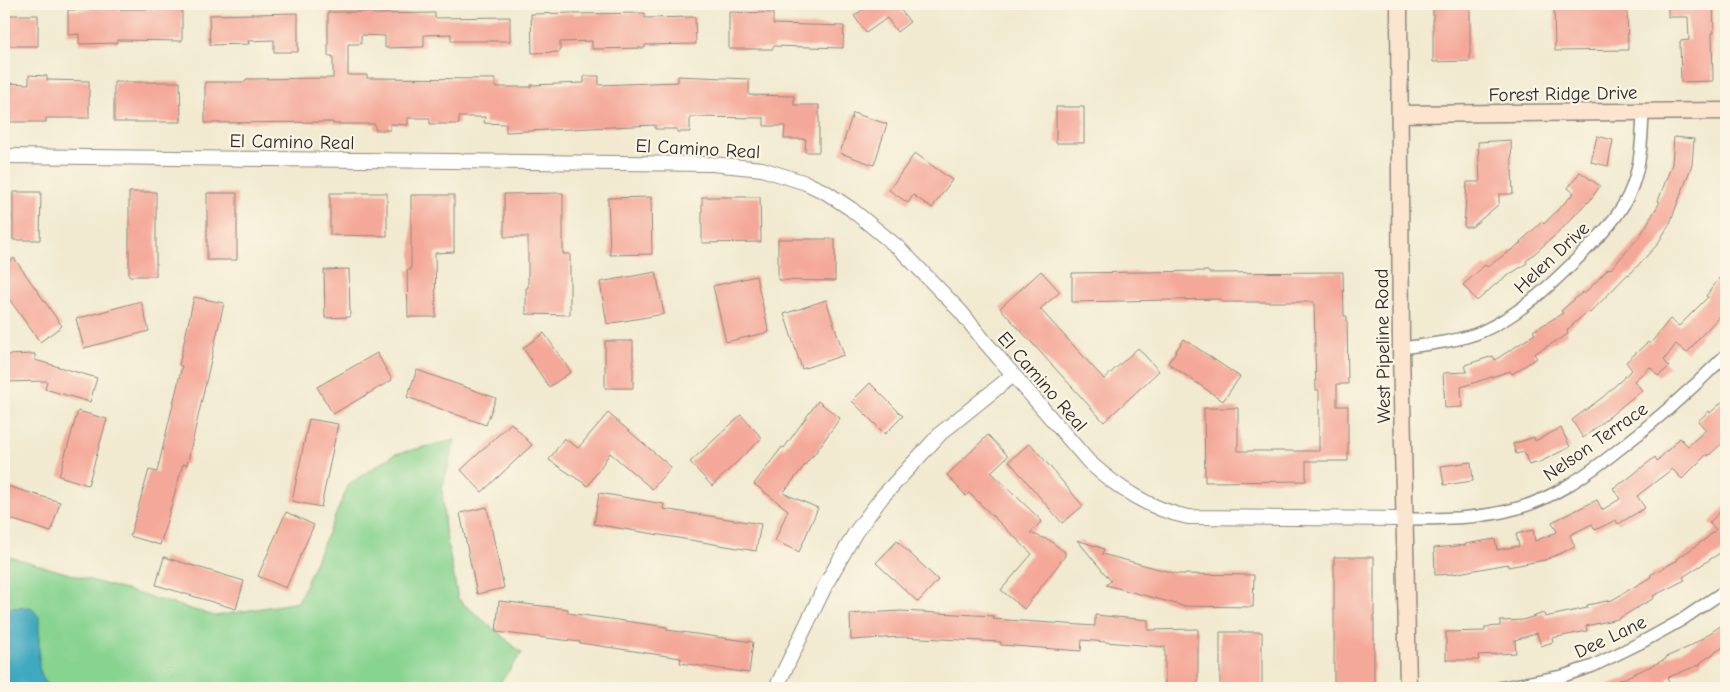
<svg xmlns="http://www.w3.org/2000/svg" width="1730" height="692" font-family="'Comic Neue',sans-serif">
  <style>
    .green { fill: #87d390; stroke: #597f5e }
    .water { fill: #3fa9bf; stroke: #356a75 }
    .building { fill: #f4a899 }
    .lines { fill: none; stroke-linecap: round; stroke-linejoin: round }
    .minor-casing { stroke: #8e8a7e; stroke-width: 14 }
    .tertiary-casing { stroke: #8e8a7e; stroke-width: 16 }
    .secondary-casing { stroke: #8e8a7e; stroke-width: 19 }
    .minor { stroke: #fff; stroke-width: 11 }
    .tertiary { stroke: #fff; stroke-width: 14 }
    .secondary { stroke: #fce5cf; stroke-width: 16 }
    .labels { text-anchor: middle; stroke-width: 4.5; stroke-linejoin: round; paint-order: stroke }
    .street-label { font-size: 19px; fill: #2b2b2b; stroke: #fcf5e5 }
  </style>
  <rect width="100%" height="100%" fill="#fcf5e5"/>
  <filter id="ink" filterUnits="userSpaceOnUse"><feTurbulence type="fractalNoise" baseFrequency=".02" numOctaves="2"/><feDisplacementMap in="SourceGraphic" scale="10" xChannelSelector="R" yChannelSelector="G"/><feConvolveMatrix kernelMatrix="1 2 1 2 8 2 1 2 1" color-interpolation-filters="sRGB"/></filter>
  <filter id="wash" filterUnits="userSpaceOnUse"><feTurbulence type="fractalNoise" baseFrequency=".0096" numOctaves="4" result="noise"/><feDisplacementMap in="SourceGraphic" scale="20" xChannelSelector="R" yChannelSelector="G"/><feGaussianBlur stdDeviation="1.12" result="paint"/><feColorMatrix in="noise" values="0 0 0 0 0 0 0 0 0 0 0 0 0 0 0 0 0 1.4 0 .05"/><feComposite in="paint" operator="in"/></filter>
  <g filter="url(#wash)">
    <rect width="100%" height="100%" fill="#f1ead0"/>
    <path class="green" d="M455,440L442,489L445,529L458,599L522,653L496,688H4V555L215,616L298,602L349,484L395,454Z"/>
    <path class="water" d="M31,607L39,617V668L45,682L57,688H4V616L11,608Z"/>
    <g id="blocks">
      <path class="building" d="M870,4H896L910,22L897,32L887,18L866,33L854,16Z
        M1433,4H1470V61L1433,62Z
        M1554,4H1627L1628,50L1555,51Z
        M1668,4H1713L1714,33H1712L1713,81L1681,82L1680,41L1689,40L1688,17H1668Z
        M134,9H182V41L117,40V43L79,44V34L68,35V10Z
        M328,12H373V14L435,13V18L510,17V41H451V34L424,35V47L385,48V36L361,35V44H348V75H367V78L495,79V87H531V85L584,83V76H599V85L678,82V76L749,79V95L794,96V105H819V152H805L806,139H784L785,126H764V118L690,117V132H677V129H655V125L506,132V124L484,123L485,117H459V124H430V118H408V125L390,124V130H375V124H333V122L205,123V82H246V79L333,78V56H328Z
        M729,12L773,13V24L844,26L843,48L773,46V49H729Z
        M298,13V52H274V40L248,41L249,44L210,45L209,15Z
        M574,13V14L645,13V18L695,17L696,44L645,45V48L592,49V41L560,42V52L532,53L531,14Z
        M4,15H38V46H4Z
        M29,75L47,76V80L89,81V118H46V122H4V83L29,84Z
        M114,82H180L181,122H114Z
        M1056,107H1084V143H1056Z
        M853,113L887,124L874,165L840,153Z
        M1597,136L1613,140L1608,166L1591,162Z
        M1674,137L1694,139L1692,165L1670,223L1657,245L1629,275L1628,274L1590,313L1588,311L1567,330L1568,334L1534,354L1537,358L1512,374L1510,371L1461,387L1462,407L1445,408L1443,373L1467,372L1465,365L1493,356L1495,360L1535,334L1533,331L1563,313L1561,311L1583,292L1584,294L1609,268L1611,269L1640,236L1660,202L1658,201L1672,164Z
        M1511,140L1513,194H1499V204L1472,227H1464L1467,182H1480L1478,142Z
        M915,153L952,180L932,208L913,195L908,203L889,190Z
        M1580,172L1600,186L1588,203L1587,202L1560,231L1526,261L1527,263L1497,283L1477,301L1463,285L1485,265L1487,267L1521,243L1520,242L1542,222L1544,224L1574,193L1568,188Z
        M13,192H41L40,240H13Z
        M129,192H156V276H129Z
        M207,193H237V260H207Z
        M330,193H387V236L330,235Z
        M563,193V254H570V315L526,314V288H528V237H504V194Z
        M411,195H454V252L435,253L436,317H408L407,270H411Z
        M651,197L652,254L610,255L608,198Z
        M702,197H760L761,242L702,243Z
        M778,239H835V281L778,280Z
        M14,258L62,326L40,342L4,292V266Z
        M349,269L350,317L325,318L324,270Z
        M1726,269V307L1719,317L1699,338L1687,353L1676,344L1664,360L1669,367L1658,376L1650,367L1634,381L1642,390L1583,438L1572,420L1603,397L1632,370L1626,362L1648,342L1650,344L1670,319L1679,326L1708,297L1706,296Z
        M1041,271L1060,292L1040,309L1104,379L1138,348L1159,371L1104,422L1000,308Z
        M1208,271L1209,273L1343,272L1344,316H1347L1348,384H1337V406H1348V461H1306V481L1205,482L1204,408H1238V451H1319V390H1316L1314,302H1221V299L1072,302V273Z
        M656,272L664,314L607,324L600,282Z
        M756,276L769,332L726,342L713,286Z
        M194,297L224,303L187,465L183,464L160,545L130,536L149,470L157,472L182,366L179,365Z
        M826,300L844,355L802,369L784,314Z
        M141,301L149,331L84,348L76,319Z
        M544,333L571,372L549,387L523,348Z
        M1184,339L1240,377L1223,401L1168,363Z
        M605,341H633V388H605Z
        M377,353L392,380L333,414L317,387Z
        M35,354V360L97,378L90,402L45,389L47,381L4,382V355Z
        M417,370L496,398L486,425L407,397Z
        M870,383L903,416L885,434L852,401Z
        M1726,398V440L1708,456L1707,454L1682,479L1672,469L1637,496L1645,508L1618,524L1616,520L1595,530L1592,524L1570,535L1575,547L1545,560L1508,567V564L1453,574L1435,575L1434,548L1466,545L1465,544L1495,539L1497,550L1519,546L1516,534L1533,530L1535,541L1557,532L1552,522L1597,500L1602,510L1620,499L1613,488L1625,481L1655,457L1657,461L1680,438L1688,446L1706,430L1698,421L1709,411L1710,413Z
        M818,401L840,418L813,456H812L783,493L818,508L799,552L775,541L788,510L754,484L782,447L784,448Z
        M78,411L107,419L88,485L59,476Z
        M608,413L671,467L652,489L610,453L588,486L549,460L564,438L578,448Z
        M741,415L762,438L712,486L690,462Z
        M309,419L338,424L321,507L292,501Z
        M511,423L532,445L482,492L461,470Z
        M1561,428L1570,447L1540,462L1529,465L1524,452L1516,454L1513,444L1534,437L1535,441Z
        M988,435L1008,456L991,472L1042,521L1030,533L1049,540L1065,552V556L1024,609L1001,590L1032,554L969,493L966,496L947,475Z
        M1030,443L1083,506L1062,523L1009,461Z
        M1471,462L1473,481L1444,485L1441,466Z
        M4,485L60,502L51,532L4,517Z
        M599,493L664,504L663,509L761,524L756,551L594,524Z
        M1726,505V547L1720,553L1683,577L1685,580L1653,596L1654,598L1618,619L1586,626L1587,631L1552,638L1553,642L1541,646L1537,633L1515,640L1516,653L1478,655L1479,660H1446V632L1485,631V627L1500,626V621L1523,620L1544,613L1545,617L1587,608V605L1612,600L1651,577L1650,575L1678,560L1677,559L1707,538L1716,529L1709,523Z
        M487,507L504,588L477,594L460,513Z
        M286,512L314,525L286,588L258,576Z
        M1077,540L1104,549L1102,554L1178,574L1254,575L1253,607L1180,606V605L1106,585L1111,581Z
        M897,541L938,580L918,602L876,563Z
        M164,557L244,581L236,609L156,585Z
        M1334,557H1374V688H1334Z
        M499,601L568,609V613L667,627V630L753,642L749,673L680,663L681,658L580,643V642L496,632Z
        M901,611L994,616L993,619L1095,626V615L1148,620V630L1198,629V688H1165V647L1082,640L1081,651L1001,645V642L901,637L851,640L850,614Z
        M1722,625L1726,631V645L1700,663L1701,664L1667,678L1670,685L1663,688H1601V687L1625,678L1666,659V657L1689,647Z
        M1220,632H1262V688H1220Z"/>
    </g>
  </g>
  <g filter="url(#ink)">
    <use href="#blocks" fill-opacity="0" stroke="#8e8a7e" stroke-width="1"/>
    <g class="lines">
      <g class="minor-casing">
        <path id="minor" d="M1401,348C1426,345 1461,341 1483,331C1521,314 1553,283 1582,254C1602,234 1622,214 1632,187C1641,163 1642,138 1643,112
          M1405,519C1443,519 1481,519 1518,508C1551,499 1581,478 1608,458C1650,426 1689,392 1726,355
          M1499,688L1563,676L1593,666L1644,641L1680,621L1726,590"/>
      </g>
      <g class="tertiary-casing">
        <path id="tertiary" d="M4,156L712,164L762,169L806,183L827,193L851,209L901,250L961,312L985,342L1089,462C1118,488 1149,509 1188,517L1405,519
          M776,688L826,584L855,533L882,497L941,433L1013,375"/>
      </g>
      <g class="secondary-casing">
        <path id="secondary" d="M1399,4L1401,348L1408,688
          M1400,114L1726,111"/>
      </g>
      <use href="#minor" class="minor"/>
      <use href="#tertiary" class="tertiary"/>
      <use href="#secondary" class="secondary"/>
    </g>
  </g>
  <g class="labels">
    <g class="street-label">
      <text transform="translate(1563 93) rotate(-1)" y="7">Forest Ridge Drive</text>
      <text transform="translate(292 141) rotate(1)" y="7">El Camino Real</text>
      <text transform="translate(698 148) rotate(3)" y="7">El Camino Real</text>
      <text transform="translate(1551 257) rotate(-43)" y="7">Helen Drive</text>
      <text transform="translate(1382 346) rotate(-91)" y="7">West Pipeline Road</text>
      <text transform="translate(1043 381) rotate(49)" y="7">El Camino Real</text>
      <text transform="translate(1595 441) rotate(-35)" y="7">Nelson Terrace</text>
      <text transform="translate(1610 636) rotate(-25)" y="7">Dee Lane</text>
    </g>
  </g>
  <rect width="1730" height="692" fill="none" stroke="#fcf5e5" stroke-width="20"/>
</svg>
